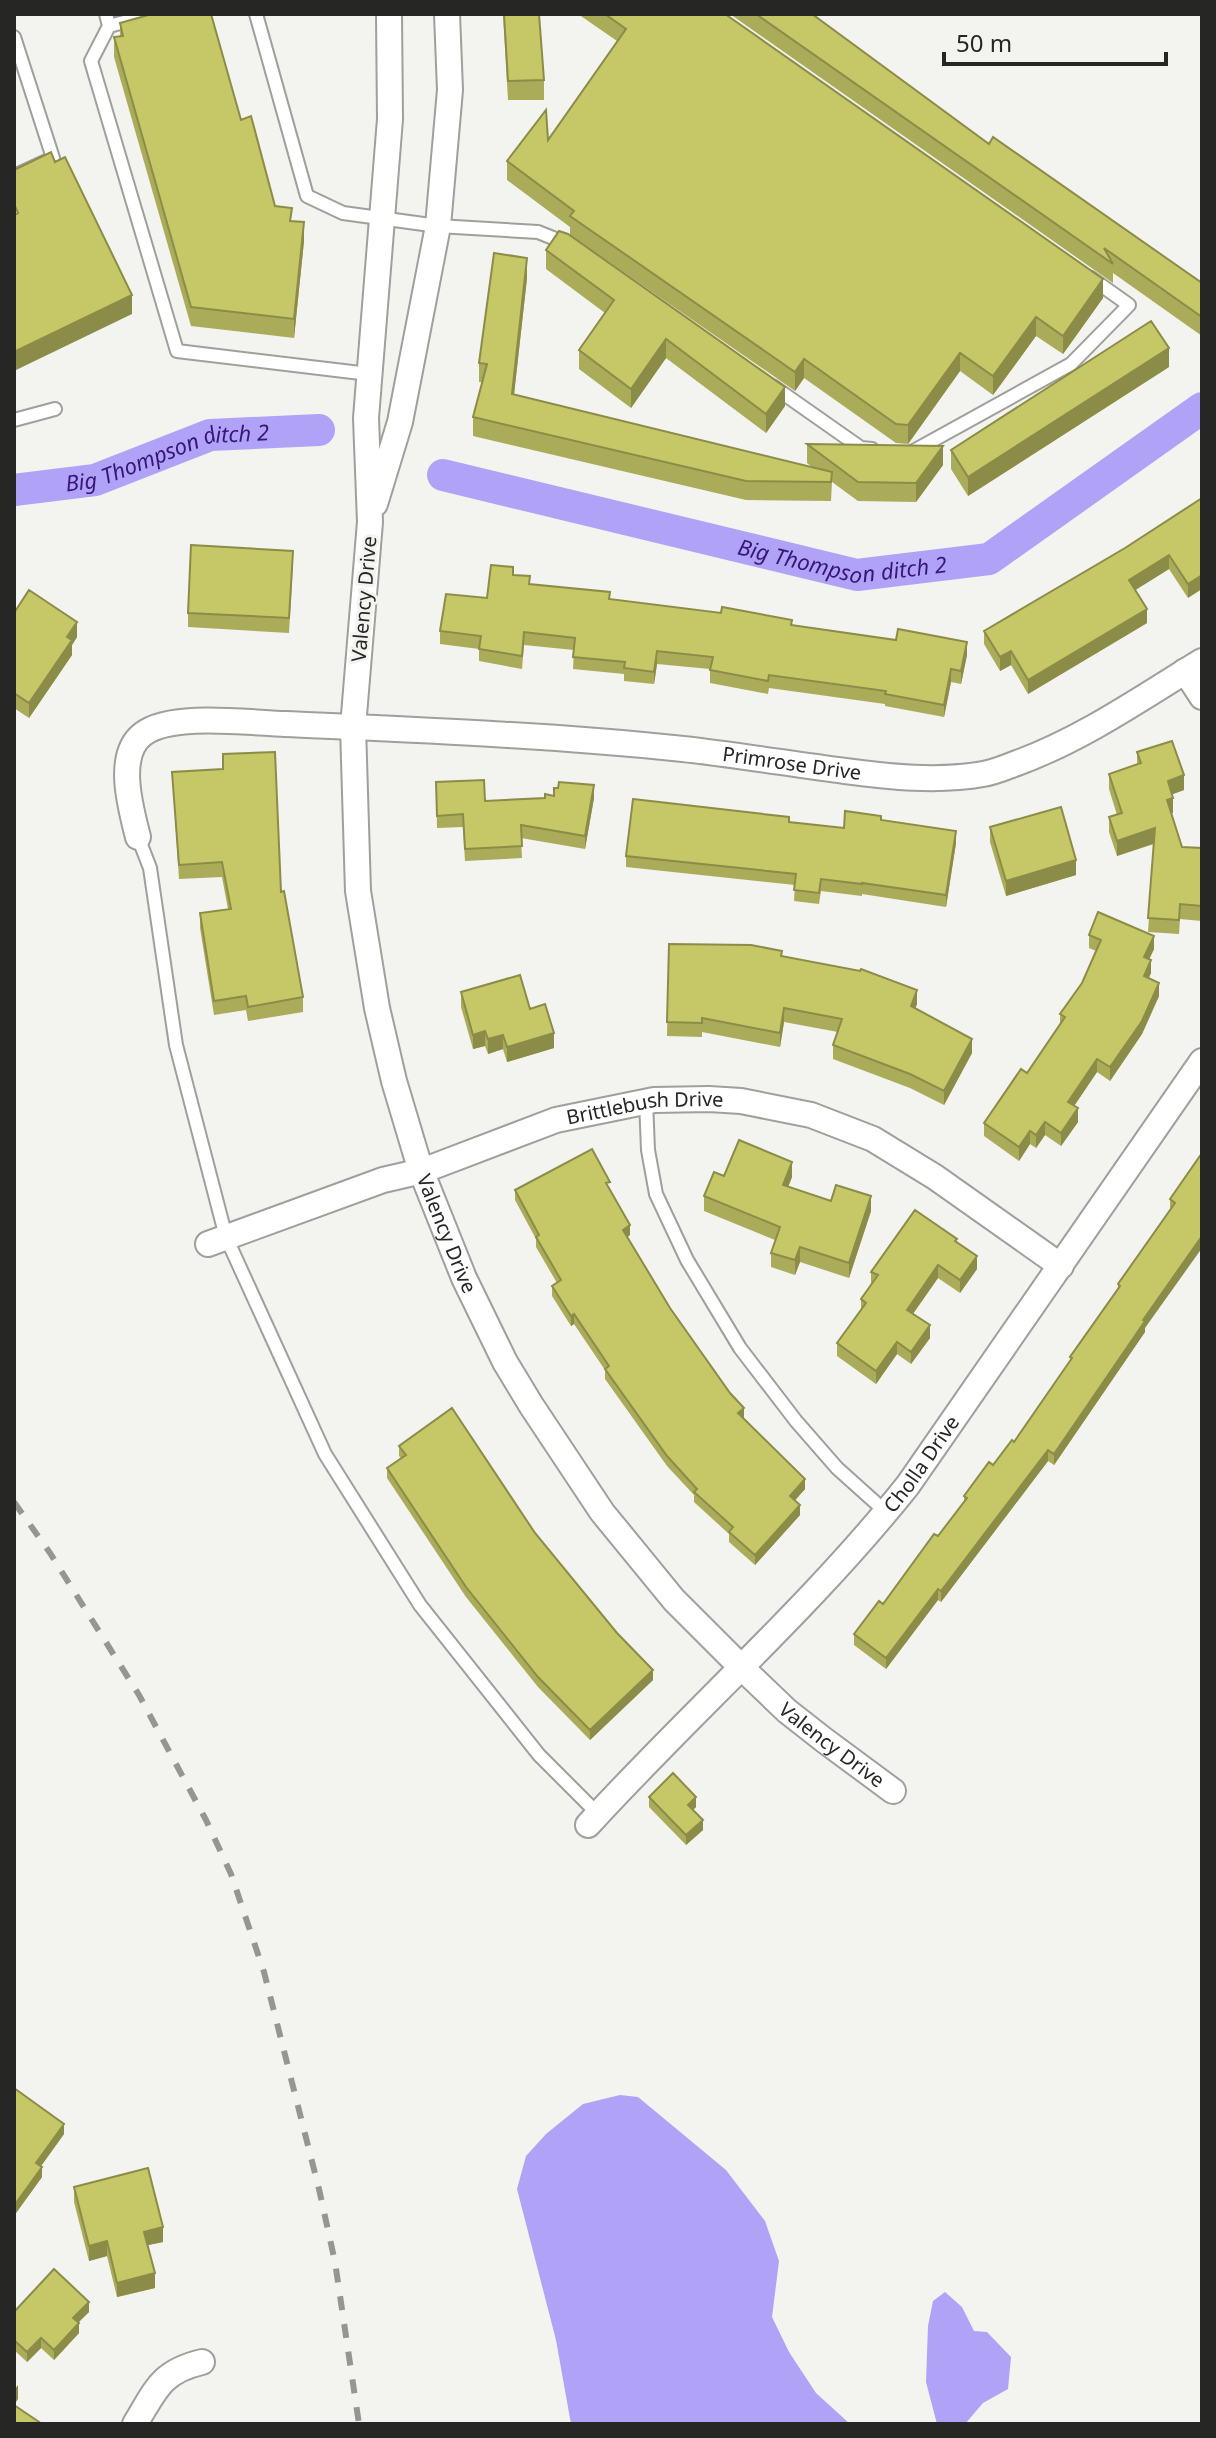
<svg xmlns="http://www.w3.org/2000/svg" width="1216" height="2438" font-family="'Noto Sans',sans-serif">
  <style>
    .water { fill: #b0a2f7 }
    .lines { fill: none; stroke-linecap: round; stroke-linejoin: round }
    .canal { stroke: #b0a2f7; stroke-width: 32 }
    .lane-casing { stroke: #9f9f9b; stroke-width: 16 }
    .street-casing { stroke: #9f9f9b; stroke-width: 28 }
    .lane { stroke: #fff; stroke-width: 12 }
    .street { stroke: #fff; stroke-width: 24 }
    .rail { stroke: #959592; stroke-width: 6; stroke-dasharray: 14 14; stroke-linecap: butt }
    .wall { fill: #aaac59 }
    .shaded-wall { fill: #8b8c48 }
    .building { fill: #c6c867; stroke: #8b8c48; stroke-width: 2 }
    .labels { text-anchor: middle; stroke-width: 6; stroke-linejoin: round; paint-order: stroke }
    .street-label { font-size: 20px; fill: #262624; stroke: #f3f3ef }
    .water-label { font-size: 22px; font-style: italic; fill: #371677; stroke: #f3f3ef }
  </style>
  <rect width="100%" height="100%" fill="#f3f3ef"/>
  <path class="water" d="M620,2095L638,2097L726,2170L765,2221L779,2261L772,2317L789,2352L816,2393L850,2424H571L556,2340L517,2189L526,2156L546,2134L583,2104Z
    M945,2292L962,2307L974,2331L987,2332L1011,2357L1008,2389L983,2403L965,2424H937L926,2382L928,2326L933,2301Z"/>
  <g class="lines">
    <g class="canal">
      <path id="s1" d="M443,475L857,575L989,559L1202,408"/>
      <path id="s2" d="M14,490L95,480L210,435L319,430"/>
    </g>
    <g class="lane-casing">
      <path id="lane" d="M106,14L109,26L91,61L177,351L369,374
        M256,14L307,196L343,213L438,226L538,232L568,244
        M109,26L154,14
        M14,37L53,158L14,176
        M774,387L861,448L872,449
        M14,420L55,409
        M910,453L1071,364L1129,305L1091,278
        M138,837L150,868L176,1045L226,1237L325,1454L420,1605L539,1755L598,1814
        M646,1101L648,1150L656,1194L687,1260L740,1348L796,1421L837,1468L886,1512"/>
    </g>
    <g class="street-casing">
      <g id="street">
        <path id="s3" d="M389,14L390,119L366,418L370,522L353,727L358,891L377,1008L394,1081L420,1168L464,1278L505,1362L531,1405L602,1512L674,1600L741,1667L787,1711L824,1740L893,1791"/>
        <path d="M375,504L400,422L438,226L450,90L447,14"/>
        <path d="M1185,671L1202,697"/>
        <path id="s4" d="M138,837C131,809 115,755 143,734C171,712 250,723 285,724C418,730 551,735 683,749C737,755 791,764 845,771C890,777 938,782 983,774C995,772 1006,767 1017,763C1083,739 1143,697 1202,661"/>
        <path id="s5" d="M208,1244L383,1180L422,1171L556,1120L654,1100L709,1099L741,1101L811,1115L873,1139L935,1177L1061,1266"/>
        <path id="s6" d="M588,1825C693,1710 811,1607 908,1485L1202,1061"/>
        <path d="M135,2424C156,2390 160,2372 202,2362"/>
      </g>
    </g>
    <use href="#lane" class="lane"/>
    <use href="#street" class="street"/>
    <path class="rail" d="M14,1502L50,1553L139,1695L206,1820L231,1874L264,1972L319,2189L335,2262L359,2424"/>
  </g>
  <path class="wall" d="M503,14H539L544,80V100H508Z
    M578,14H725L1103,298L1063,354L1036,336L993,395L960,371L908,444L896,443L804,378L795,391L570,235V227L507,180V161L548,140L617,41Z
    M730,14H812L989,144L1202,283V336L1113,273V283Z
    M120,23L241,120L275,206L292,221L304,241L294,338L191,326L114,57V37L120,36Z
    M546,250L785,406L766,433L666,358L631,408L579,369V350L605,313L546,269Z
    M527,278L514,394L812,467L807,463V444L943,465L916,502L858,501L832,482L831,501L746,500L473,436V417L482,382H479V363Z
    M1169,367L968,496L951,469V450Z
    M1202,498L1188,598L1169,569L1135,590L1147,623L1028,694L1011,665L1000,671L984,644V631L1125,548Z
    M293,565L289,633L188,627V613Z
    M513,575L530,584L610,599L792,625L967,655L961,684L951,682L944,717L885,706V704L769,688L768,694L710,683V669L657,664L654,684L624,681V674L573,669L574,650L524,645L522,669L479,661V649L440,644V631L487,598Z
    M14,613L77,637L72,645V655L29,718L14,708Z
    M1137,752L1184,790L1172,794L1173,813H1171L1182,847L1202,848V921L1180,919L1179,934L1148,932L1154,844L1117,856L1109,832V817L1117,815L1109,789V774L1137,764Z
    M172,772L281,892L303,997V1012L248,1021L246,1010L214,1015L200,928V913L228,909L222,877L179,879Z
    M436,782L485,801L545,798L554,796L594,798L585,849L521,838L522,858L465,861L463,827L437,828Z
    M881,820L956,843L946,907L862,894V896L821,891L819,904L794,901L795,885L626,867V856L789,822L844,828Z
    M990,827L1076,875L1006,896L990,842Z
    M1089,935L1154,949L1149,959L1151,973L1148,978L1159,996L1142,1034L1110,1081L1097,1072L1074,1106L1078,1122L1061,1146L1045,1135L1036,1148L1030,1144L1019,1161L984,1136V1123L1027,1073L1060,1024V1014L1082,983L1096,951L1089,948Z
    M669,944L782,957L917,1004L915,1008L972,1053L944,1105L910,1088L833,1059V1045L838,1032L784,1022L780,1047L702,1032V1037L667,1036Z
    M461,992L530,1009L554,1048L507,1062L503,1049L488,1054L485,1046L473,1049L461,1007Z
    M1202,1153L1145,1328V1332L1054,1465L1048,1461L941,1602L938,1600L886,1669L854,1645V1634L883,1604L938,1536L964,1501V1496L1014,1442L1070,1362V1357L1118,1289V1284L1170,1211V1199Z
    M724,1176L792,1177L788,1187L831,1201L871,1211L849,1278L800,1262L795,1275L771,1267V1253L775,1240L704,1211V1196Z
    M515,1190H610L630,1235L627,1237L670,1308L744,1418L743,1419L805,1489L795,1500L800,1515L755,1565L729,1542V1534L694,1502V1495L667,1466L605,1379V1370L574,1324L571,1326L552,1296V1286L557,1283L536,1247V1239L515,1200Z
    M957,1242L977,1269L960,1293L938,1278L913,1314L930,1338L911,1364L897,1354L876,1384L837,1356V1343L861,1309V1299L871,1284V1272Z
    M399,1446L535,1533L653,1680L590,1740L538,1687L466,1597L387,1478V1468L401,1458L399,1456Z
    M649,1797L696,1807L693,1810L703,1830L686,1845L649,1807Z
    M14,2088L64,2134L41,2166L42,2177L16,2213L14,2211Z
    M74,2187L163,2242L148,2245L155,2288L117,2297L107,2256L89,2261L74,2202Z
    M14,2312H89L78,2322L79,2333L54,2360L41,2348L27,2362L14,2350Z"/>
  <path class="shaded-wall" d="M304,222V241L294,338V319Z
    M527,258V278L512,413V394Z
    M1103,279V298L1063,354V336Z
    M132,295V314L14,371V352Z
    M1036,317V336L993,395V376Z
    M666,339V358L631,408V389Z
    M1169,348V367L968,496V477Z
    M960,353V371L908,444V425Z
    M804,359V378L795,391V372Z
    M785,387V406L766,433V414Z
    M943,446V465L916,502V483Z
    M1169,555V569L1129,594V580Z
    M1202,575V589L1188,598V584Z
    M1147,609V623L1028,694V680Z
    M77,622V637L72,645V655L29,718V703Z
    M967,642V655L961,684V671Z
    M657,651V664L654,684V672Z
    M1011,651V665L1000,671V657Z
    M951,669V682L944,717V705Z
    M1184,775V790L1168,796V781Z
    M594,785V798L585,849V836Z
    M1173,798V813L1167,814V800Z
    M1155,828V843L1117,856V841Z
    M956,831V843L946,907V895Z
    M1076,860V875L1006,896V881Z
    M1154,936V949L1144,970V957Z
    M1151,960V973L1144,990V976Z
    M1159,983V996L1142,1034L1110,1081V1067Z
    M917,990V1004L911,1020V1006Z
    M784,1008V1022L780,1047V1033Z
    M485,1031V1046L473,1049V1035Z
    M554,1033V1048L507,1062V1047Z
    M503,1035V1049L488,1054V1039Z
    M972,1039V1053L944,1105V1091Z
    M1097,1059V1072L1068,1115V1102Z
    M1078,1108V1122L1061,1146V1133Z
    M1045,1122V1135L1036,1148V1135Z
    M1030,1131V1144L1019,1161V1147Z
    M792,1162V1177L783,1200V1185Z
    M871,1196V1211L849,1278V1263Z
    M630,1225V1235L623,1240V1230Z
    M1202,1236V1248L1145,1328V1332L1054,1465V1454L1143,1320Z
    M800,1247V1262L795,1275V1260Z
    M977,1256V1269L960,1293V1280Z
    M938,1265V1278L907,1322V1310Z
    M574,1314V1324L571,1326V1316Z
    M930,1325V1338L911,1364V1352Z
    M897,1342V1354L876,1384V1371Z
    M744,1408V1418L738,1424V1413Z
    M1048,1450V1461L941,1602V1591Z
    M805,1479V1489L790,1506V1496Z
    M800,1505V1515L755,1565V1555Z
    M938,1589V1600L886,1669V1658Z
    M653,1670V1680L590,1740V1730Z
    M696,1797V1807L688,1815V1805Z
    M703,1820V1830L686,1845V1835Z
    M64,2124V2134L36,2173V2163Z
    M42,2167V2177L16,2213V2203Z
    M163,2227V2242L144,2246V2232Z
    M107,2241V2256L89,2261V2246Z
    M155,2273V2288L117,2297V2283Z
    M89,2302V2312L73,2328V2318Z
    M79,2323V2333L54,2360V2350Z
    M41,2338V2348L27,2362V2352Z
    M18,2385V2399L14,2405V2390Z"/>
  <path class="building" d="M152,14H211L241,120L251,116L275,206L292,208L290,221L304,222L294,319L191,307L114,37L123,36L120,23Z
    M504,14H539L544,80L508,81Z
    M605,14H725L1103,279L1063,336L1036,317L993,376L960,353L908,425L896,424L804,359L795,372L570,216L574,211L507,161L546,110L548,140L626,29Z
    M756,14H812L989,144L993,137L1202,283V317L1104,248L1113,264Z
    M51,152L55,162L65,157L132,295L14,352V215L18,213L14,204V170Z
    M559,231L568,234L785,387L766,414L666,339L631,389L579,350L614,300L546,250Z
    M494,253L527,258L512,394L832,472L831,482L746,481L473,417L487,364L479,363Z
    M1151,321L1169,348L968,477L951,450Z
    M807,444L943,446L916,483L858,482Z
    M1202,498V575L1188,584L1169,555L1129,580L1147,609L1028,680L1011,651L1000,657L984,631L1125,548Z
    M191,545L293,551L289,618L188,613Z
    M491,565L513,567V575L530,576L529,584L610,592L609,599L721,613L722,607L792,620L791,625L896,640L898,629L967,642L961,671L951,669L944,705L885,694L886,691L769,675L768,681L710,670L713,657L657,651L654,672L624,668L625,662L573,657L575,638L524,632L522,656L479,649L481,636L440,631L446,594L487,598Z
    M29,590L77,622L67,637L72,640L29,703L14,693V613Z
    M1172,741L1184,775L1168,781L1173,798L1167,800L1182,847L1202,848V906L1180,904L1179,920L1148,918L1155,828L1117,841L1109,817L1122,813L1109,774L1141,763L1137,752Z
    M275,752L281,892L284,891L303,997L248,1007L246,996L214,1001L200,913L231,909L222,862L179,865L172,772L223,769V754Z
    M484,780L485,801L545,798V794L554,796V788H558L559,782L594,785L585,836L521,825L522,846L465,849L463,814L437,816L436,782Z
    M633,799L789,817V822L844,828L845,811L881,816V820L956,831L946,895L862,883V884L821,879L819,893L794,890L796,874L626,856Z
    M1061,807L1076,860L1006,881L990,827Z
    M1098,912L1154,936L1144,957L1151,960L1144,976L1159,983L1142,1021L1110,1067L1097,1059L1068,1102L1078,1108L1061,1133L1045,1122L1036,1135L1030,1131L1019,1147L984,1123L1021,1069L1027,1073L1065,1017L1060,1014L1082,983L1101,940L1089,935Z
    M669,944L751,945L782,951L781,956L860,971L861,969L917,990L911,1006L972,1039L944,1091L910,1074L833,1045L842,1019L784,1008L780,1033L702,1018V1023L667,1022Z
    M520,975L530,1009L545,1004L554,1033L507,1047L503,1035L488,1039L485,1031L473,1035L461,992Z
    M739,1140L792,1162L783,1185L831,1201L836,1185L871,1196L849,1263L800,1247L795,1260L771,1253L780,1227L704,1196L714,1172L724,1176Z
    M592,1149L610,1182L606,1183L630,1225L623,1230L670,1308L730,1393L744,1408L738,1413L805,1479L790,1496L800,1505L755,1555L729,1532L733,1527L694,1492L697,1489L667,1456L605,1369L609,1366L574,1314L571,1316L552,1286L561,1280L536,1237L539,1235L515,1190Z
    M1202,1153V1236L1143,1320L1145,1321L1054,1454L1048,1450L941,1591L938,1589L886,1658L854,1634L879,1601L883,1604L934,1534L938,1536L967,1498L964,1496L989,1462L993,1465L1012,1440L1014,1442L1072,1358L1070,1357L1120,1286L1118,1284L1175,1203L1170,1199Z
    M915,1210L957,1239L955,1241L977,1256L960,1280L938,1265L907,1310L930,1325L911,1352L897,1342L876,1371L837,1343L866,1303L861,1299L878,1275L871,1272Z
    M452,1408L535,1533L617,1633L653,1670L590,1730L538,1677L466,1587L387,1468L406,1455L399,1446Z
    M673,1773L696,1797L688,1805L703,1820L686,1835L649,1797Z
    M14,2088L64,2124L36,2163L42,2167L16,2203L14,2201Z
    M148,2168L163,2227L144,2232L155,2273L117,2283L107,2241L89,2246L74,2187Z
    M54,2269L89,2302L73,2318L79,2323L54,2350L41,2338L27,2352L14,2340V2312Z
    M14,2405L42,2424H14Z"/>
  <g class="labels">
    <g class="street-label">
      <text transform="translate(364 599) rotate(-85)" y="7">Valency Drive</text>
      <text dy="7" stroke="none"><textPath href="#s4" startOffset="762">Primrose Drive</textPath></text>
      <text dy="7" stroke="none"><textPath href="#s5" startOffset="460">Brittlebush Drive</textPath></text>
      <text dy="7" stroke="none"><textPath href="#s3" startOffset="1234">Valency Drive</textPath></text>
      <text dy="7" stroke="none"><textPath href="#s6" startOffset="492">Cholla Drive</textPath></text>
      <text dy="7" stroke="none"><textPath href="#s3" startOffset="1882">Valency Drive</textPath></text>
    </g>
    <g class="water-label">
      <text dy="8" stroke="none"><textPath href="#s2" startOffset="158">Big Thompson ditch 2</textPath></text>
      <text dy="8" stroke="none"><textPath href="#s1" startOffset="410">Big Thompson ditch 2</textPath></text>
    </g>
  </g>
  <rect width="1216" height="2438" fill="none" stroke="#262624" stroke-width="32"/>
  <path d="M944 52v12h222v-12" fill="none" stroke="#262624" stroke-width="4"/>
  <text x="956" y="52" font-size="24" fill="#262624" stroke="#f3f3ef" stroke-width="6" paint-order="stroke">50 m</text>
</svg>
